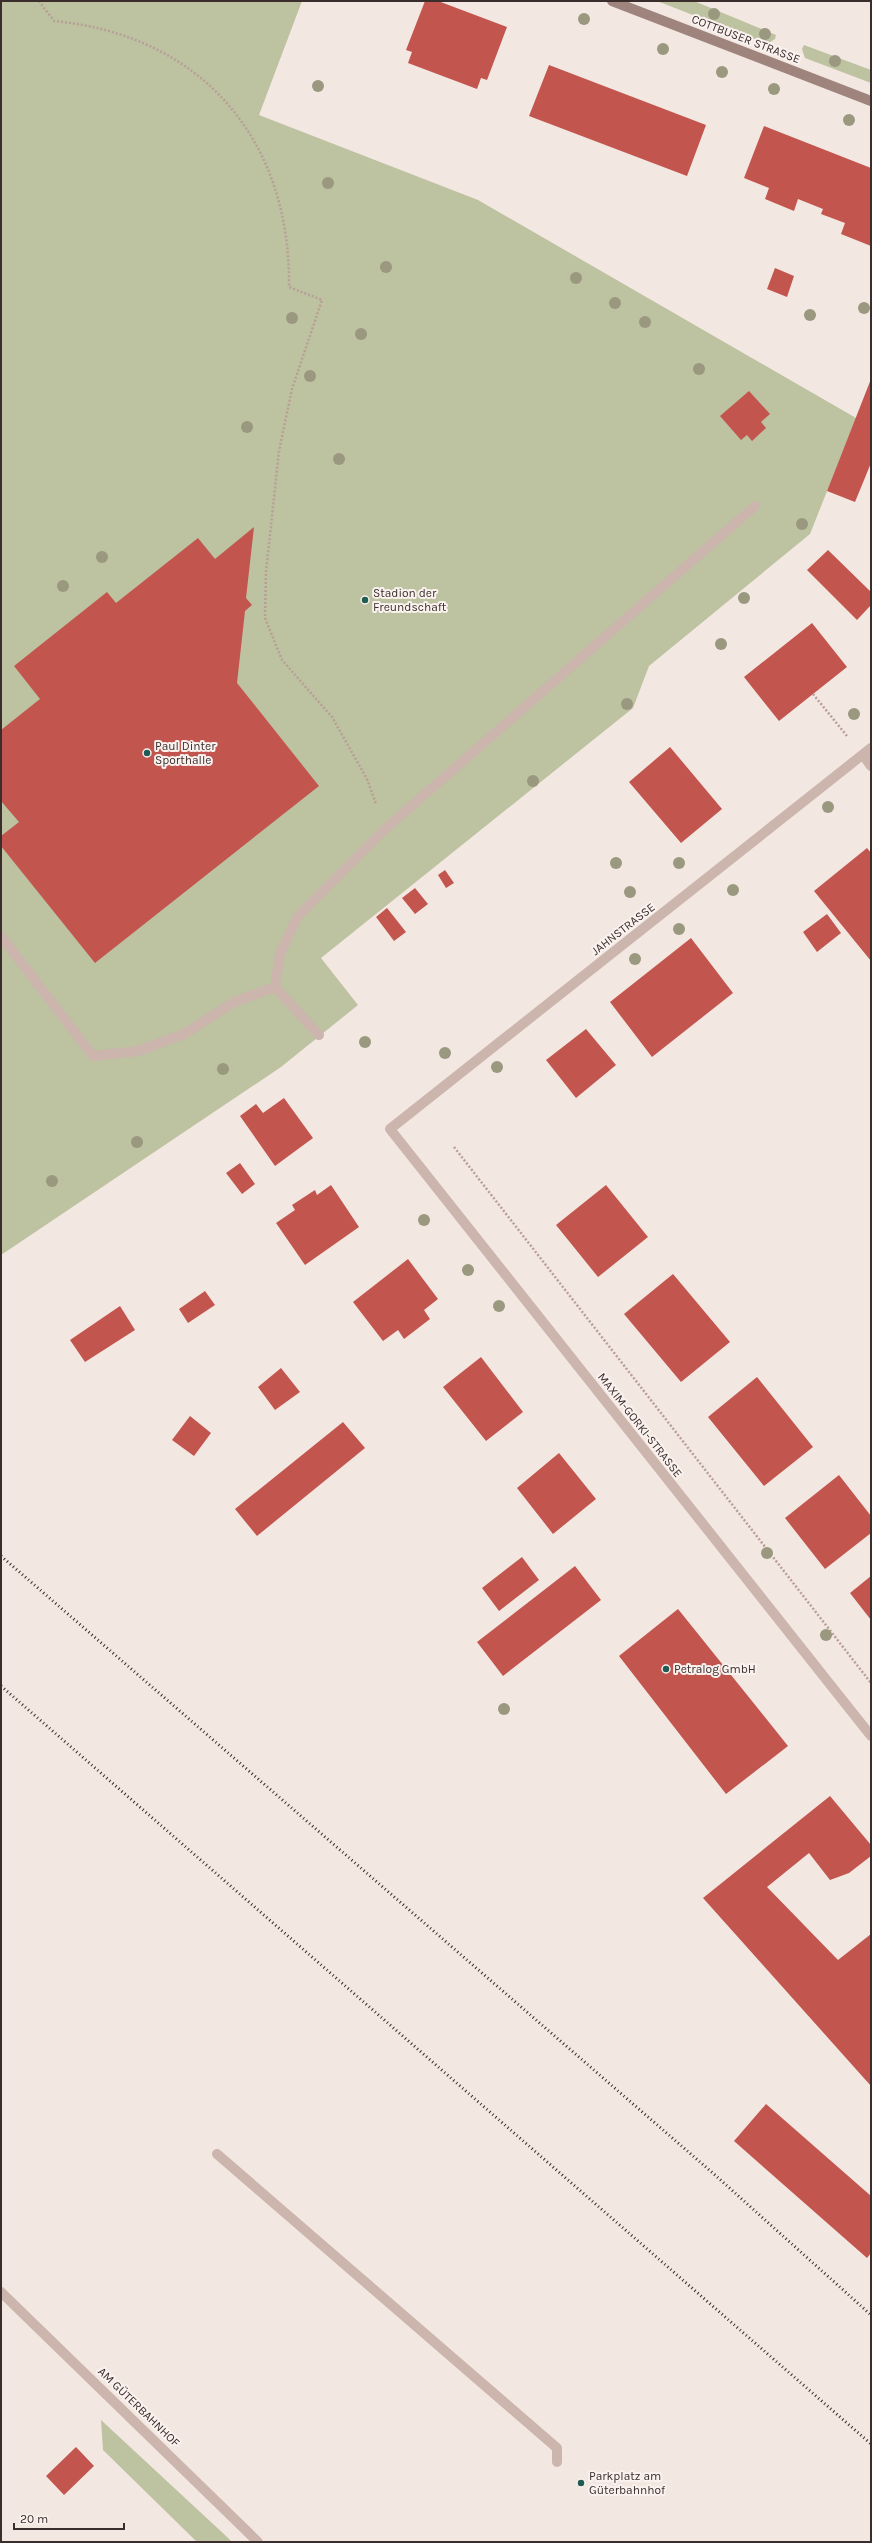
<svg xmlns="http://www.w3.org/2000/svg" width="872" height="2543" font-family="Karla,sans-serif">
  <style>
    .green { fill: #bdc2a1 }
    .building { fill: #c3554f }
    .lines { fill: none; stroke-linecap: round; stroke-linejoin: round }
    .path { stroke: #b79f97; stroke-width: 2.5; stroke-dasharray: 2 2; stroke-linecap: butt }
    .lane { stroke: #cbb5ad; stroke-width: 10 }
    .street { stroke: #cbb5ad; stroke-width: 10 }
    .secondary { stroke: #9f847e; stroke-width: 10 }
    .rail { stroke: #3a2d2b; stroke-width: 3; stroke-dasharray: 1 3; stroke-linecap: butt }
    .tree { fill: #9a987f }
    .poi-dot { fill: #215b54; stroke: #faf2ee; stroke-width: 1.5 }
    .labels { text-anchor: middle; stroke-width: 4; stroke-linejoin: round; paint-order: stroke }
    .street-label { font-size: 12px; fill: #3a2d2b; stroke: #faf2ee }
    .poi-label { font-size: 12px; fill: #3a2d2b; stroke: #faf2ee; text-anchor: start }
  </style>
  <rect width="100%" height="100%" fill="#f3e7e1"/>
  <path class="green" d="M1,1H302L259,115L478,200L856,418L810,534L649,666L633,708L321,958L358,1005L281,1067L1,1255Z
    M657,1H694L776,35L775,39L767,44Z
    M804,45L871,70V83L805,58L802,49Z
    M101,2420L226,2536L232,2542H197L103,2450Z"/>
  <path class="building" d="M425,1H438L507,27L487,80L481,78L477,89L408,63L412,52L406,50Z
    M549,65L706,125L687,176L529,116Z
    M764,126L871,168V246L841,234L845,223L821,214L823,209L798,199L794,211L765,199L769,188L744,178Z
    M775,268L794,276L787,297L767,289Z
    M871,379V463L855,502L827,491Z
    M749,391L770,414L761,422L766,428L752,441L747,435L741,440L720,416Z
    M254,527L246,598L252,605L245,611L237,683L319,786L95,963L1,846V836L19,822L1,801V730L40,699L14,666L107,592L116,603L198,538L215,559Z
    M828,550L871,592V605L857,620L807,570Z
    M812,623L847,667L779,721L744,677Z
    M670,747L722,809L681,843L629,782Z
    M867,848L871,853V961L814,891Z
    M445,870L454,883L446,888L438,875Z
    M415,888L428,904L415,914L402,898Z
    M387,908L406,932L394,941L376,917Z
    M827,914L841,933L817,952L803,932Z
    M691,938L733,993L652,1057L610,1002Z
    M586,1029L616,1065L576,1098L546,1060Z
    M284,1098L313,1138L275,1166L240,1116L256,1104L263,1113Z
    M240,1163L255,1184L242,1194L226,1173Z
    M331,1185L359,1227L305,1265L276,1223L295,1210L292,1205L315,1190L317,1195Z
    M606,1185L648,1237L598,1277L556,1225Z
    M408,1259L438,1299L424,1310L430,1319L404,1339L398,1330L383,1341L353,1302Z
    M673,1274L730,1342L681,1382L624,1314Z
    M205,1291L215,1305L188,1323L179,1309Z
    M120,1306L135,1330L85,1362L70,1340Z
    M481,1357L523,1412L486,1441L443,1387Z
    M281,1368L300,1392L275,1410L258,1387Z
    M757,1377L813,1447L764,1486L708,1417Z
    M190,1416L211,1433L194,1456L172,1440Z
    M343,1422L365,1448L257,1536L235,1509Z
    M559,1453L596,1499L553,1534L517,1488Z
    M839,1475L871,1516V1533L825,1569L785,1518Z
    M522,1557L539,1580L499,1611L482,1588Z
    M575,1566L601,1600L503,1676L477,1642Z
    M871,1576V1620L850,1593Z
    M678,1609L788,1746L726,1794L619,1656Z
    M830,1796L871,1845V1856L849,1873L830,1880L809,1853L767,1887L838,1960L871,1934V2086L703,1898Z
    M766,2104L871,2196V2253L867,2258L734,2141Z
    M76,2447L94,2466L64,2495L46,2476Z"/>
  <g class="lines">
    <path class="path" d="M39,1L54,21C202,35 291,140 289,287L322,300L292,389L279,451L266,572L265,618L282,660L332,717L367,779L376,804
      M813,694L847,736
      M454,1147L871,1683"/>
    <path class="lane" d="M1,936L93,1056L138,1051L184,1034L234,1002L275,987
      M275,987L280,954L298,916L385,829L755,506
      M275,987L319,1035
      M217,2154L557,2448V2462"/>
    <path class="street" d="M871,748L390,1129L871,1736
      M863,755L871,766
      M1,2292L258,2542"/>
    <path class="secondary" d="M612,1L871,101"/>
    <path class="rail" d="M1,1556L715,2175L871,2315
      M1,1686L871,2444"/>
  </g>
  <g class="tree">
    <circle cx="714" cy="14" r="6"/>
    <circle cx="584" cy="19" r="6"/>
    <circle cx="765" cy="34" r="6"/>
    <circle cx="663" cy="49" r="6"/>
    <circle cx="835" cy="61" r="6"/>
    <circle cx="722" cy="72" r="6"/>
    <circle cx="318" cy="86" r="6"/>
    <circle cx="774" cy="89" r="6"/>
    <circle cx="849" cy="120" r="6"/>
    <circle cx="328" cy="183" r="6"/>
    <circle cx="386" cy="267" r="6"/>
    <circle cx="576" cy="278" r="6"/>
    <circle cx="615" cy="303" r="6"/>
    <circle cx="864" cy="308" r="6"/>
    <circle cx="810" cy="315" r="6"/>
    <circle cx="292" cy="318" r="6"/>
    <circle cx="645" cy="322" r="6"/>
    <circle cx="361" cy="334" r="6"/>
    <circle cx="699" cy="369" r="6"/>
    <circle cx="310" cy="376" r="6"/>
    <circle cx="247" cy="427" r="6"/>
    <circle cx="339" cy="459" r="6"/>
    <circle cx="802" cy="524" r="6"/>
    <circle cx="102" cy="557" r="6"/>
    <circle cx="63" cy="586" r="6"/>
    <circle cx="744" cy="598" r="6"/>
    <circle cx="721" cy="644" r="6"/>
    <circle cx="627" cy="704" r="6"/>
    <circle cx="854" cy="714" r="6"/>
    <circle cx="533" cy="781" r="6"/>
    <circle cx="828" cy="807" r="6"/>
    <circle cx="616" cy="863" r="6"/>
    <circle cx="679" cy="863" r="6"/>
    <circle cx="733" cy="890" r="6"/>
    <circle cx="630" cy="892" r="6"/>
    <circle cx="679" cy="929" r="6"/>
    <circle cx="635" cy="959" r="6"/>
    <circle cx="365" cy="1042" r="6"/>
    <circle cx="445" cy="1053" r="6"/>
    <circle cx="497" cy="1067" r="6"/>
    <circle cx="223" cy="1069" r="6"/>
    <circle cx="137" cy="1142" r="6"/>
    <circle cx="52" cy="1181" r="6"/>
    <circle cx="424" cy="1220" r="6"/>
    <circle cx="468" cy="1270" r="6"/>
    <circle cx="499" cy="1306" r="6"/>
    <circle cx="767" cy="1553" r="6"/>
    <circle cx="826" cy="1635" r="6"/>
    <circle cx="504" cy="1709" r="6"/>
  </g>
  <g class="poi-dot">
    <circle cx="365" cy="600" r="4"/>
    <circle cx="147" cy="753" r="4"/>
    <circle cx="666" cy="1669" r="4"/>
    <circle cx="581" cy="2483" r="4"/>
  </g>
  <g class="labels">
    <g class="street-label">
      <text transform="translate(746 39) rotate(21)" y="4">COTTBUSER STRASSE</text>
      <text transform="translate(623 929) rotate(-38)" y="4">JAHNSTRASSE</text>
      <text transform="translate(640 1425) rotate(52)" y="4">MAXIM-GORKI-STRASSE</text>
      <text transform="translate(139 2407) rotate(44)" y="4">AM GÜTERBAHNHOF</text>
    </g>
    <g class="poi-label">
      <text x="373" y="597">Stadion der<tspan x="373" dy="14">Freundschaft</tspan></text>
      <text x="155" y="750">Paul Dinter<tspan x="155" dy="14">Sporthalle</tspan></text>
      <text x="674" y="1673">Petralog GmbH</text>
      <text x="589" y="2480">Parkplatz am<tspan x="589" dy="14">Güterbahnhof</tspan></text>
    </g>
  </g>
  <rect width="872" height="2543" fill="none" stroke="#3a2d2b" stroke-width="4"/>
  <path d="M14 2523v6h110v-6" fill="none" stroke="#3a2d2b" stroke-width="2"/>
  <text x="20" y="2523" font-size="12" fill="#3a2d2b" stroke="#faf2ee" stroke-width="3" paint-order="stroke">20 m</text>
</svg>
